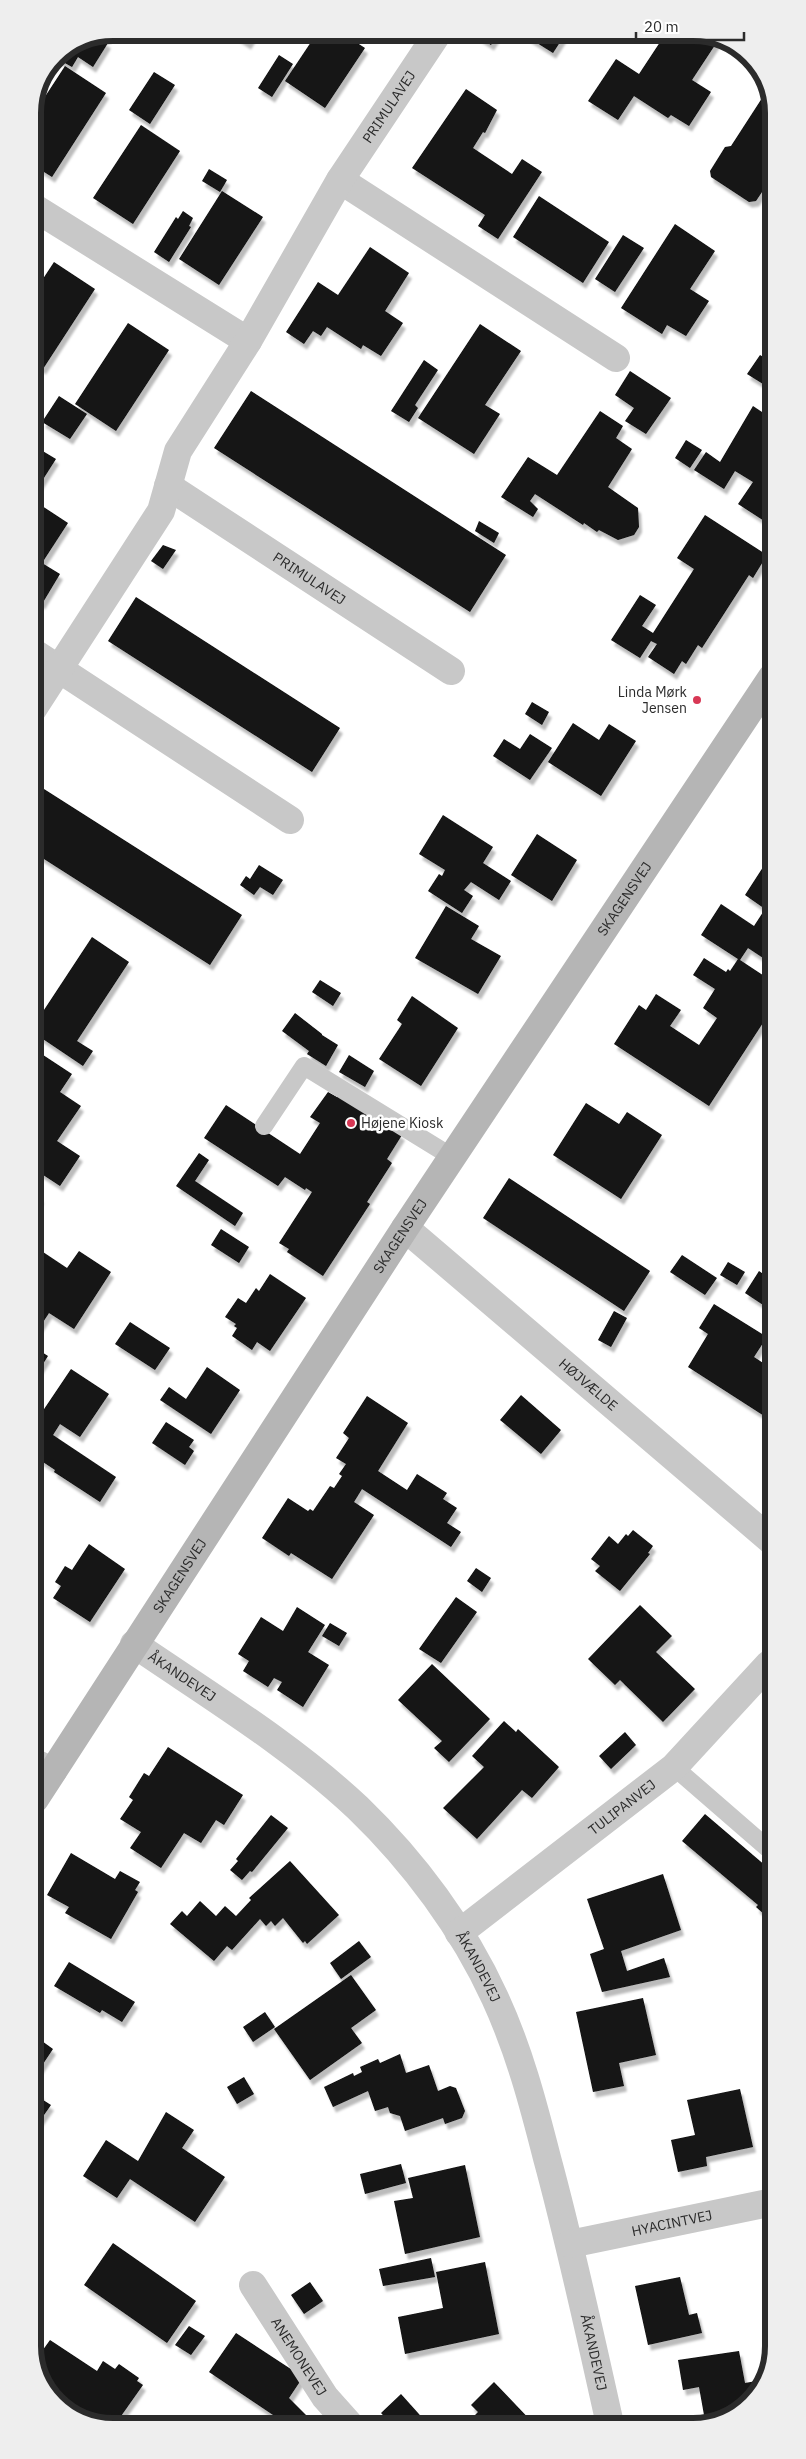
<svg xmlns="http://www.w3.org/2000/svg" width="806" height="2459" font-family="'IBM Plex Sans',sans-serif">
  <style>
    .building { fill: #121212; filter: url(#shadow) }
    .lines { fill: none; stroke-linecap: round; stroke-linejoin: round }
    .lane { stroke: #c8c8c8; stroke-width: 18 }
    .street { stroke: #c8c8c8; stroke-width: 28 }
    .secondary { stroke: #b5b5b5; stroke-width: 28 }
    .poi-dot { fill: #d83855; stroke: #fff; stroke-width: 2 }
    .labels { text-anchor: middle; stroke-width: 5; stroke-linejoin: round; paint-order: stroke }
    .street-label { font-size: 14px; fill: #2b2b2b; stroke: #fff }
    .poi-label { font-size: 14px; fill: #2b2b2b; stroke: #fff; text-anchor: end }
    .rim { fill: none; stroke: #2b2b2b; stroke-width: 6 }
  </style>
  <defs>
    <filter id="shadow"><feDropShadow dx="3" dy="5.5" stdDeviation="1" flood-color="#0004"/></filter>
  </defs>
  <rect width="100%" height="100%" fill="#fff"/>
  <path class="building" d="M231,33H255L248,44Z
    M317,33H342L365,48L325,108L285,81Z
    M479,33H499L491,45L477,36Z
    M521,33H566L553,53Z
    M666,33H698L717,42L692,80L711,92L689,126L671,115L668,118L634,96L618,120L588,101L616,59L639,74Z
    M100,38L108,43L93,67L78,57L72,67L56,58Z
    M279,55L293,64L272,97L258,88Z
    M65,66L106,93L52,177L33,165V115Z
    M154,72L175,85L150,124L129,110Z
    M466,89L497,110L485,133L483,132L473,148L512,174L522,159L542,172L498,239L478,226L485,215L412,168Z
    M768,89L771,93V172L766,177L768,183L756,201L749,202L711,177L710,171L725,147L731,146Z
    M141,125L180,151L133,224L93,198Z
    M209,169L227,180L220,192L202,181Z
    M222,191L263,217L219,285L179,259Z
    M539,196L609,242L583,283L513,237Z
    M183,211L193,218L189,226L191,227L169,262L154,252L176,217L178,219Z
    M675,224L715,251L690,289L709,301L686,336L667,325L662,334L621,308Z
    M623,235L644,248L615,292L595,279Z
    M370,247L409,273L385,311L403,323L381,356L363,345L361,349L327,327L321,336L313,331L304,344L286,332L318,282L338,295Z
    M54,262L95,289L43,369L33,363V294Z
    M128,323L169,350L116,431L75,404Z
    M480,324L521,351L485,405L500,414L474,454L418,418Z
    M768,354L771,357V389L747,374L760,355L765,358Z
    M424,360L438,370L415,405L418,408L409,422L391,411Z
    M630,371L671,398L646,434L625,421L634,408L615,395Z
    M251,391L506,555L470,612L214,448Z
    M59,396L87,414L70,439L42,422Z
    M753,406L771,418V520L769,524L738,504L753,482L735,471L724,489L694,470L706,452L720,462Z
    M600,411L623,426L616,438L632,449L608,487L638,508L639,527L634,535L618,540L599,530L597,532L584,523L583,525L535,494L530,501L538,509L533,517L501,497L528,457L557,475Z
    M686,440L702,450L690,468L675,458Z
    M41,450L56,459L33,495V463Z
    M33,500L68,523L42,563L60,574L42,604L33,598Z
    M705,515L767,555L753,578L749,575L702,648L698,645L686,664L682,661L674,674L648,657L657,644L651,641L640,658L611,640L640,595L656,605L642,626L653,633L694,569L677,558Z
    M479,521L499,533L494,543L475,531Z
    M163,545L176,550L163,569L151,561Z
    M136,597L340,728L312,772L108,641Z
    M532,702L549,712L542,725L525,714Z
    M573,723L599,740L609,724L636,741L601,796L548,762Z
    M530,734L552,748L530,780L493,756L504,739L520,749Z
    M33,782L242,915L210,965L33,852Z
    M443,815L493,847L483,863L511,881L499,900L471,882L464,890L473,896L462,913L428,891L439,874L442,876L445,870L419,854Z
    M537,834L577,860L552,901L511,875Z
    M772,853V964L748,948L740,960L772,981V1009L709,1106L614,1044L639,1005L646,1010L656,994L681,1010L670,1026L699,1045L717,1018L703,1008L715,989L693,975L704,958L726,972L728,969L730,971L738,959L701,935L721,904L754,926L765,909L745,895Z
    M259,865L283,880L273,895L260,887L254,895L240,885L246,876L250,879Z
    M446,906L479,926L471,939L501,956L478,994L415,958Z
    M92,937L129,962L77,1041L93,1051L83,1066L34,1033V1022L38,1015L40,1016Z
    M320,980L341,993L333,1006L312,992Z
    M412,996L458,1028L421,1086L379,1059L402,1024L397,1020Z
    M295,1013L322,1034V1035L338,1045L326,1066L307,1054L309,1051L282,1031Z
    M34,1049L72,1074L60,1092L81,1106L57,1141L80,1156L60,1186L34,1169Z
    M349,1055L374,1071L365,1087L339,1072Z
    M328,1092L337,1097L339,1094L402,1135L387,1159L392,1163L367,1202L370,1204L323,1276L287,1252L289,1249L279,1243L312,1192L306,1188L305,1190L285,1177L278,1186L204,1138L226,1105L300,1154L320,1123L310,1117Z
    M586,1103L619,1124L627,1112L662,1135L621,1199L553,1155Z
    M199,1153L209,1160L195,1181L243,1213L235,1226L176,1186Z
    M509,1178L650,1271L624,1311L483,1218Z
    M34,1194L41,1198L34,1209Z
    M221,1229L249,1247L239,1263L211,1245Z
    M34,1246L67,1268L79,1251L111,1272L74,1329L49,1313L34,1336Z
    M682,1255L717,1278L705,1295L670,1272Z
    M728,1262L745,1272L737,1285L720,1275Z
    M759,1271L772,1280V1311L745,1293Z
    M270,1274L306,1298L270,1351L257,1342L252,1350L232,1336L237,1328L234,1326L236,1324L225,1317L238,1298L246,1303L256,1288L259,1291Z
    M714,1304L767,1337L754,1357L772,1369V1421L688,1367L708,1334L699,1328Z
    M614,1311L627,1318L611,1347L598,1340Z
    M130,1322L170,1348L155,1370L115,1344Z
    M34,1347L48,1356L36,1375L34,1374Z
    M207,1367L240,1390L211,1434L160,1400L169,1387L186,1399Z
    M71,1369L109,1394L80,1437L60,1424L53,1435L116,1477L100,1502L54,1472L55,1470L34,1456V1424Z
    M521,1395L561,1430L541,1454L500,1420Z
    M367,1396L408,1423L378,1471L407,1490L417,1474L447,1493L443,1499L457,1508L447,1523L461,1532L451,1547L362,1489L354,1502L374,1515L332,1579L291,1553L289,1556L262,1538L288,1498L308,1511L310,1509L313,1511L330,1486L334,1488L342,1476L339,1474L346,1464L336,1458L349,1438L343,1433Z
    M166,1422L194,1440L189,1447L194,1451L185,1465L152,1443Z
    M633,1530L653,1546L648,1553L650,1554L620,1591L595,1571L600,1566L591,1559L609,1536L618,1544L626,1534L628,1536Z
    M89,1544L125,1569L90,1622L53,1598L61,1586L55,1582L65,1566L72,1570Z
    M476,1568L491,1578L482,1592L467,1581Z
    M456,1597L477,1612L441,1663L419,1649Z
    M640,1605L672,1636L656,1652L695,1689L663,1722L620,1680L615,1685L588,1659Z
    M297,1607L325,1625L308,1652L329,1665L303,1707L277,1690L282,1682L274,1678L268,1687L243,1671L249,1661L238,1654L261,1617L283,1631Z
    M330,1623L347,1633L339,1646L322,1636Z
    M432,1664L490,1719L449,1762L434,1748L442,1741L398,1700Z
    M504,1721L516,1732L518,1729L559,1767L532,1798L522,1790L477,1839L443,1808L484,1767L472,1756Z
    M625,1732L636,1745L611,1769L599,1756Z
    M168,1747L243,1795L224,1825L216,1820L201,1843L184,1833L161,1868L130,1848L141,1832L120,1819L133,1800L129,1797L144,1773L149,1776Z
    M705,1814L773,1872V1922L756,1907L758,1905L682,1841Z
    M271,1815L288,1828L252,1872L250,1871L242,1880L230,1870L238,1861L236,1859Z
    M71,1853L115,1879L120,1871L140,1882L135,1890L138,1892L111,1939L65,1913L69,1907L47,1895Z
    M290,1861L339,1915L307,1944L305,1941L303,1943L283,1918L275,1926L271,1921L266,1926L260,1919L232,1950L227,1946L214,1961L170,1924L182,1911L187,1916L200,1901L216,1916L225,1906L236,1916L251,1900L249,1898Z
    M663,1874L681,1930L621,1951L627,1971L664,1958L670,1977L602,1992L590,1954L604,1949L587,1899Z
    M359,1941L371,1957L341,1979L330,1963Z
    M69,1962L135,2002L122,2022L102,2010L100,2013L54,1986Z
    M351,1975L376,2010L351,2028L362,2043L310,2080L274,2029Z
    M643,1998L656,2055L619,2063L624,2086L593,2092L576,2012Z
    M265,2012L275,2027L253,2042L243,2027Z
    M35,2036L53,2049L39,2070L35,2067Z
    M400,2054L406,2073L429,2065L438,2091L450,2086L456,2088L465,2111L462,2118L445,2124L443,2118L405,2131L400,2116L390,2113L388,2107L375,2111L368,2091L333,2107L324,2087L353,2073L354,2076L362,2072L360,2067L378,2059L380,2063Z
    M244,2077L254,2094L237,2104L227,2087Z
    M740,2089L753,2147L706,2157L707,2166L678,2172L671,2140L695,2135L687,2100Z
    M35,2091L42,2095L40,2098L51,2105L37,2125L35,2124Z
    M166,2112L194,2130L182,2148L225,2177L195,2222L130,2179L117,2198L83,2176L106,2140L138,2161Z
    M401,2164L406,2183L365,2194L360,2174Z
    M465,2165L480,2237L405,2254L394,2201L413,2198L408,2178Z
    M113,2243L196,2301L167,2343L84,2285Z
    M431,2258L435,2277L383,2286L379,2269Z
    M485,2262L499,2334L405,2354L398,2317L443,2308L436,2272Z
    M680,2277L689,2315L697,2313L702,2333L648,2345L635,2286Z
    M310,2282L323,2301L304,2314L291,2295Z
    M189,2326L205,2336L191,2355L175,2345Z
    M236,2333L303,2377L289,2398L316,2425L286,2426L277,2416L276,2417L209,2372Z
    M50,2340L97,2371L103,2361L115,2369L119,2364L139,2378L137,2381L143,2385L114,2426H108L60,2407L35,2366V2361Z
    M739,2351L745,2383L762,2380L757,2395L713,2424H689L688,2419L704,2415L699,2387L683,2390L678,2360Z
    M494,2382L535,2425H465L478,2412L471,2405Z
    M401,2394L427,2423L425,2425H392L381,2413Z"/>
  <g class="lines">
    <path class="lane" d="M264,1126L304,1066L452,1157
      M674,1767L773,1853"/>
    <g class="street">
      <path d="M340,180L616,358"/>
      <path d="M33,207L248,341"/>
      <path id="s1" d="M168,486L451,671"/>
      <path d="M33,652L290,820"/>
      <path id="s2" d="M33,709L161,511L178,451L248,341L340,180L438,33"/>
      <path id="s3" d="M405,1228L773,1542"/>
      <path id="s4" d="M134,1644C210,1696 291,1745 358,1808C414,1862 463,1928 495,1998C519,2050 533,2103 547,2158C571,2246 590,2335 610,2424"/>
      <path d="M35,1763L53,1771"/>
      <path id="s5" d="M459,1933L674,1767L769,1664"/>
      <path id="s6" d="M570,2244L773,2202"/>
      <path id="s7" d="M253,2285L325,2397L350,2425"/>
    </g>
    <path class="secondary" id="s8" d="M35,1799L405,1228L772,677"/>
  </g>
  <g class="poi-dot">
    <circle cx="697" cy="700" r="5"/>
    <circle cx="351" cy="1123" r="5"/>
  </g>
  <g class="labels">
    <g class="street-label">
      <text dy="5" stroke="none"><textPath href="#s2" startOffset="702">PRIMULAVEJ</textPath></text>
      <text dy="5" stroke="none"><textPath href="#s1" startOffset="169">PRIMULAVEJ</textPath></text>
      <text dy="5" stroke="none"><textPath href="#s8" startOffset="1076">SKAGENSVEJ</textPath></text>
      <text dy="5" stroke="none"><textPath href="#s8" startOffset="671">SKAGENSVEJ</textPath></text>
      <text dy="5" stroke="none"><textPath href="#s3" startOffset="241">HØJVÆLDE</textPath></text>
      <text dy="5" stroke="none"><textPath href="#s8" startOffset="266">SKAGENSVEJ</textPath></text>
      <text dy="5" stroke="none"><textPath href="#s4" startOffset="58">ÅKANDEVEJ</textPath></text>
      <text dy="5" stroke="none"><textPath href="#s5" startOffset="206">TULIPANVEJ</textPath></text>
      <text dy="5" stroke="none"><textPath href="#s4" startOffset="478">ÅKANDEVEJ</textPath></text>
      <text dy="5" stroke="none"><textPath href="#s6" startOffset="104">HYACINTVEJ</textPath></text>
      <text dy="5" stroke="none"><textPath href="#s4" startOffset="882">ÅKANDEVEJ</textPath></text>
      <text dy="5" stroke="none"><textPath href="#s7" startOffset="85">ANEMONEVEJ</textPath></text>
    </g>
    <g class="poi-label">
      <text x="687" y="697">Linda Mørk<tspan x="687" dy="16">Jensen</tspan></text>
      <text x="361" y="1128" text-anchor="start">Højene Kiosk</text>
    </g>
  </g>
  <path d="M0 0H806V2459H0ZM113 41H693A72 72 0 0 1 765 113V2346A72 72 0 0 1 693 2418H113A72 72 0 0 1 41 2346V113A72 72 0 0 1 113 41Z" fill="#eee" fill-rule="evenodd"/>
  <path class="rim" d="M113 41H693A72 72 0 0 1 765 113V2346A72 72 0 0 1 693 2418H113A72 72 0 0 1 41 2346V113A72 72 0 0 1 113 41Z"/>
  <path d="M636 32v8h108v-8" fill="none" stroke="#2b2b2b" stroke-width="2.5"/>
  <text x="644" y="32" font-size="15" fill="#2b2b2b" stroke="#ffffff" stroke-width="4" paint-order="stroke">20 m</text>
</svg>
